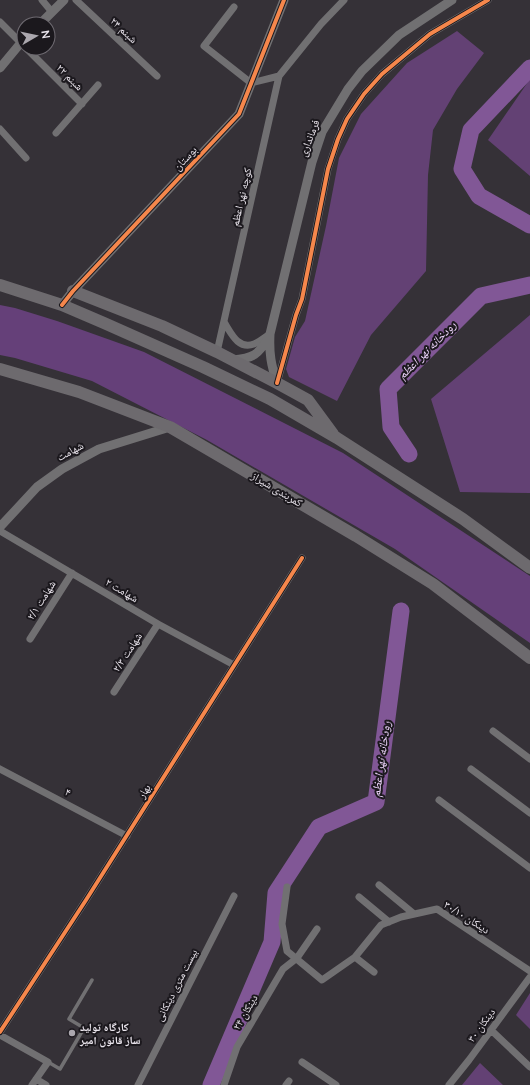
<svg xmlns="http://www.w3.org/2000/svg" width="530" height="1085" font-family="'Nunito Sans','Noto Naskh Arabic',sans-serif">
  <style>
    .green { fill: #634174 }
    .forest { fill: #654079 }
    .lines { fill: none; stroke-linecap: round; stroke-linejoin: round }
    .river { stroke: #815796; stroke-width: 17 }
    .service { stroke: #717072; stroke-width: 3.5 }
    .minor { stroke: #717072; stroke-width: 7 }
    .tertiary { stroke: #717072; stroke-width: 9 }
    .trunk { stroke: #6d6a6e; stroke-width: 12 }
    .cycleway-casing { stroke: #1b181d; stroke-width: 6 }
    .cycleway { stroke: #f5874c; stroke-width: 4 }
    .poi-dot { fill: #aba7ae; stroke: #1b181d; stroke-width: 1.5 }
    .labels { text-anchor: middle; stroke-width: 4; stroke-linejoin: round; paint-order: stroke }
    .street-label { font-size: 11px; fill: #ebe6ee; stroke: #1b181d }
    .poi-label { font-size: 11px; font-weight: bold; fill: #ebe6ee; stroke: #1b181d; text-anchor: start }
    .water-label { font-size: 12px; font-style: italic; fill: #ecd4fa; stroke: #1b181d }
  </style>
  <rect width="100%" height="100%" fill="#353137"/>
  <path class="green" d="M457,31L484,53L457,89L433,130L428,175L426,271L371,335L337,401L289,377L286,369L295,337L305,321L326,226L339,158L361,114L407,63Z
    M530,79V176L488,140Z
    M530,315V493L460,492L431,399Z
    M530,993V1029L516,1015Z
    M480,1063L503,1085H462Z"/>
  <path class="forest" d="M0,305L15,308L57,321L144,352L343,453L530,576V643L395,549L207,440L92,381L15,358L0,355Z"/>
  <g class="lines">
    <path class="river" d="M530,68L471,130L462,169L479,196L530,225
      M409,454L391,427L388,389L481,296L530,285
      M211,1085L272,942L276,893L319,827L376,802L401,611"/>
    <path class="service" d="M48,1062L60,1069L84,1028L69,1019L92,980"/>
    <path class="minor" d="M42,0L52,12
      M76,0L157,76
      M234,7L204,46L251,83L279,76L321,24L344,0
      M0,22L24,46
      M26,48L82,104
      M0,129L26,158
      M56,133L98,85
      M224,322C231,333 238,350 254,344C260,342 265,337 270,334
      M217,352L279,76
      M277,383L296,315L302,299L328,169L338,139L347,119L364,94L382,74L430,34L488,0
      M0,531L158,624L234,665
      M30,639L72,573
      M114,692L158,624
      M493,731L530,759
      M0,769L127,836
      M471,769L530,813
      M439,800L530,868
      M379,885L414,914
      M287,887L282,924L287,951L322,980L355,957L381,925L401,917L437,909L530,971
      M359,897L389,922
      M355,957L374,972
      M491,1030L530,1067
      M0,1032L86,900L302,558
      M0,1035L48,1062L32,1085
      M302,1062L336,1085
      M36,1079L46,1085
      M138,1085L234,896
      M224,1085L237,1047L283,969L297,958L317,929
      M286,1085L289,1081
      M449,1085L469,1060L530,977"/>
    <path class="tertiary" d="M40,24L64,0
      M0,68L24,39
      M62,305L73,291L239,114L284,0
      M232,360C254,358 258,355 269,337
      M277,383C271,365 269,353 270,334L312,162L322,132L348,89L362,71L399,35L452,0
      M0,527L37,487L62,469L99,449L170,427"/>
    <path class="trunk" d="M0,285L62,305L104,323L203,367L270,399L337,438L463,519L530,568
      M73,291L162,326L217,352L277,383L308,400L333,434
      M0,369L79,392L170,427L356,536L433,584L530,658"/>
    <g class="cycleway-casing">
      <path id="cycleway" d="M62,305L73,291L239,114L284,0
        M277,383L296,315L302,299L328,169L338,139L347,119L364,94L382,74L430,34L488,0
        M0,1032L86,900L302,558"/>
    </g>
    <use href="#cycleway" class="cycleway"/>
  </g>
  <circle class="poi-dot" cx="72" cy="1033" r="4"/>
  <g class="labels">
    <g class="street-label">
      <text transform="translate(124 30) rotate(43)" y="4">۲۴ شبنم</text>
      <text transform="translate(70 77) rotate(45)" y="4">۲۲ شبنم</text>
      <text transform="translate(309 138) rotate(-69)" y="4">فرمانداری</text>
      <text transform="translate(185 158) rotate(-47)" y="4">بوستان</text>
      <text transform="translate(241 197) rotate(-77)" y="4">کوچه نهر اعظم</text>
      <text transform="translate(70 451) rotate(-29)" y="4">شهامت</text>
      <text transform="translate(277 489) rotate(31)" y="4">کمربندی شیراز</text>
      <text transform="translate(122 590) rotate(31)" y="4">۲ شهامت</text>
      <text transform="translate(41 600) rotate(-58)" y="4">۲/۱ شهامت</text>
      <text transform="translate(127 652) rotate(-57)" y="4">۲/۳ شهامت</text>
      <text transform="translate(144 791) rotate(-58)" y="4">بهار</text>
      <text transform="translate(68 792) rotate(28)" y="4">۴</text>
      <text transform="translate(467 917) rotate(32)" y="4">۳۰/۱۰ دینکان</text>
      <text transform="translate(176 985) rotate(-63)" y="4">بیست متری دینکانی</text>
      <text transform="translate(245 1012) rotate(-60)" y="4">۲۴ دینکان</text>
      <text transform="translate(481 1025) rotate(-54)" y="4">۳۰ دینکان</text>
    </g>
    <g class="poi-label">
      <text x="80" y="1031">کارگاه تولید<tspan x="80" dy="13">ساز قانون امیر</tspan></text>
    </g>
    <g class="water-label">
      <text transform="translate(427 350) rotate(-45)" y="4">رودخانه نهر اعظم</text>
      <text transform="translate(381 759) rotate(-82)" y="4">رودخانه نهر اعظم</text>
    </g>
  </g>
  <g transform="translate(36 36) rotate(81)"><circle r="19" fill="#1b181d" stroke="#6e6a71"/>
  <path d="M0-3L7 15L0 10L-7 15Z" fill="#aba7ae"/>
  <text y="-6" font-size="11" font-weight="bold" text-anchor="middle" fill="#ebe6ee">N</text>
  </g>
</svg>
